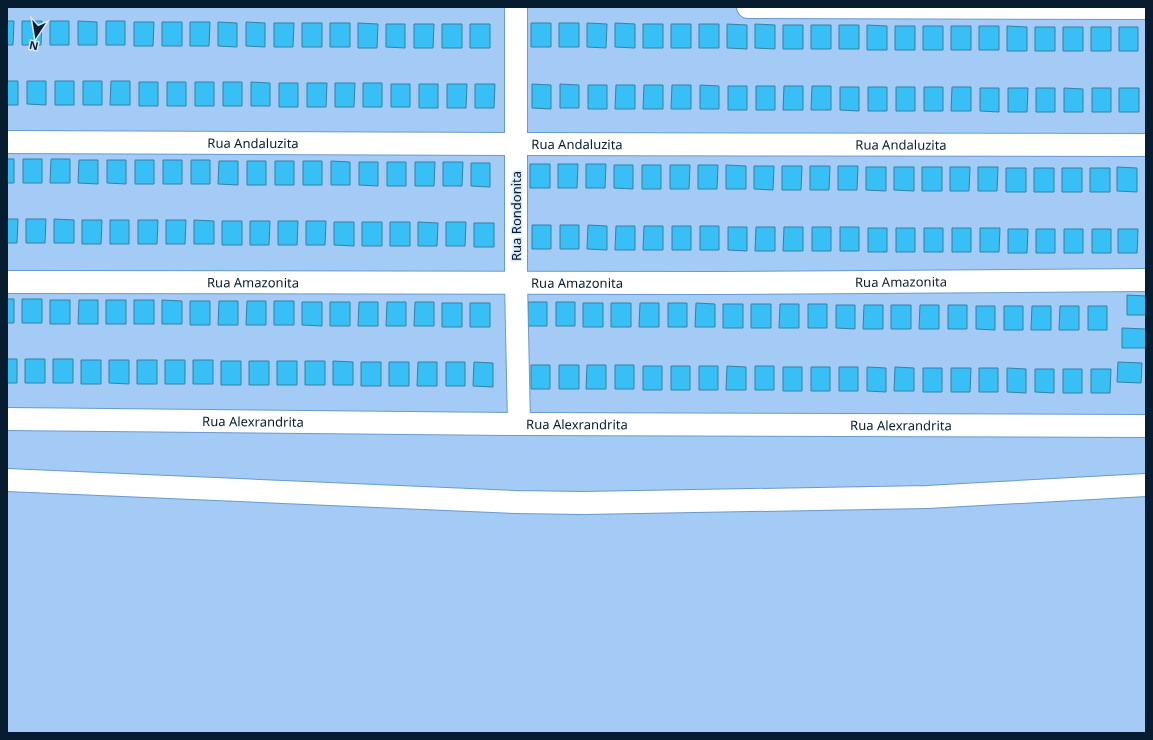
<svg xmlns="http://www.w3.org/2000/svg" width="1153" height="740" font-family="'Noto Sans',sans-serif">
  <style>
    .building { fill: #38bff5; stroke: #3382a5 }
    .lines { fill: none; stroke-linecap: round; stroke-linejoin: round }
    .minor-casing { stroke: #699acd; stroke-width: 24 }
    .minor { stroke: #fff; stroke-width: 22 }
    .labels { text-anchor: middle; stroke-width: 3; stroke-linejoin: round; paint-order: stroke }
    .street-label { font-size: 13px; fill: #081c2f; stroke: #dae9fa }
  </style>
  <rect width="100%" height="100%" fill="#a3cbf6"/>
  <path class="building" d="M7,21H14L13,45H7Z
    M22,21H42L41,45H22Z
    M50,21H69V45H50Z
    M78,21L97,22V45H78Z
    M106,21H125V45H106Z
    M134,22H154L153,46H134Z
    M162,22H182V46H162Z
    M190,22H210L209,46H190Z
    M218,22L237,23V47L218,46Z
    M246,22L265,23V47L246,46Z
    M274,23H294L293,47H274Z
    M302,23H322V47H302Z
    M330,23H350V47H330Z
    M358,23L378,24L377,48H358Z
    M531,23H551V47H531Z
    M559,23H579V47H559Z
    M587,23L607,24L606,48L587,47Z
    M615,23L635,24V48L615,47Z
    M386,24H405V48L386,47Z
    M414,24H434L433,48H414Z
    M442,24H462V48H442Z
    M470,24H490V48H470Z
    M643,24H663V48H643Z
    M671,24H691V48H671Z
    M699,24H719V48H699Z
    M727,24L747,25V49L727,48Z
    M755,24L775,25V49L755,48Z
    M783,25H803V49H783Z
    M811,25H831V49H811Z
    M839,25H859V49H839Z
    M867,25L887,26V50H867Z
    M895,26H915V50H895Z
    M923,26H943V50H923Z
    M951,26H971V50H951Z
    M979,26H999V50H979Z
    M1007,26L1027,27V51H1007Z
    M1035,27H1055V51H1035Z
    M1063,27H1083V51H1063Z
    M1091,27H1111V51H1091Z
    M1119,27H1138V51H1119Z
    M7,81H18V105H7Z
    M27,81H46V105L27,104Z
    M55,81H74V105H55Z
    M83,81H102V105H83Z
    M111,81H130V105H110Z
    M139,82H158V106H139Z
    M167,82H186V106H167Z
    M195,82H214V106H195Z
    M223,82H242V106H223Z
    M251,82L270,83V106H251Z
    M279,83H298V107H279Z
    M307,83H327L326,107H307Z
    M335,83H355L354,107H335Z
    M363,83H382V107H363Z
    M391,84H410V107H391Z
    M419,84H438V108H419Z
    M447,84H467L466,108H447Z
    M475,84H495L494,108H475Z
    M532,84L551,85V109L532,108Z
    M560,84L579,85V108H560Z
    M588,85H607V109H588Z
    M616,85H635V109H615Z
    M644,85H663V109H643Z
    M672,85H691V109H671Z
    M700,85L719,86V109H700Z
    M728,86H747V110H728Z
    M756,86H775V110H756Z
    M784,86H803V110H783Z
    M812,86H831V110H811Z
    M840,87H859V111L840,110Z
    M868,87H887V111H868Z
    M896,87H915V111H896Z
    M924,87H943V111H924Z
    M952,87H971V111H951Z
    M980,88H999V112L980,111Z
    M1008,88H1028L1027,112H1008Z
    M1036,88H1055V112H1036Z
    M1064,88L1083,89V112H1064Z
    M1092,88H1111V112H1092Z
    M1119,88H1139V112H1119Z
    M7,159H14V183H7Z
    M23,159H42V183H23Z
    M51,159H70V183H50Z
    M79,160H98V184L78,183Z
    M107,160H126V184L107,183Z
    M135,160H154V184H135Z
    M163,160H182V184H163Z
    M191,160H210V184H191Z
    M219,161H238V185L218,184Z
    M247,161H266V185H247Z
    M275,161H294V185H275Z
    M303,161H322V185H303Z
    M331,161L350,162V185H331Z
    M359,162H378V186L359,185Z
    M387,162H406V186H387Z
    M415,162H435L434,186H415Z
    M443,162H463L462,186H443Z
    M471,163H490V187L471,186Z
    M530,164H550V188H530Z
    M558,164H578L577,188H558Z
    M586,164H606L605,188H586Z
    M614,165H633V189L614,188Z
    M642,165H661V189H642Z
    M670,165H690L689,189H670Z
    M698,165H718L717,189H698Z
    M726,165L746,166V189H726Z
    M754,166H774L773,190L754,189Z
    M782,166H802L801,190H782Z
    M810,166H830L829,190H810Z
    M838,166H858L857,190H838Z
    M866,167H886V191L866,190Z
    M894,167H914V191L894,190Z
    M922,167H942V191H922Z
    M950,167H970L969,191H950Z
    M978,167H998L997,191H978Z
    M1117,167L1137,168V192L1117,191Z
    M1006,168H1026V192H1006Z
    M1034,168H1054V192H1034Z
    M1062,168H1082V192H1062Z
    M1090,168H1110V192H1090Z
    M7,219H18L17,243H7Z
    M26,219H46L45,243H26Z
    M54,219L74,220V243H54Z
    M82,220H102L101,244H82Z
    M110,220H129V244H110Z
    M138,220H158L157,244H138Z
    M166,220H186L185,244H166Z
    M194,220L214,221V244H194Z
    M222,221H242V245H222Z
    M250,221H270L269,245H250Z
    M278,221H298L297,245H278Z
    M306,221H326L325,245H306Z
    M334,222H354V246L334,245Z
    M362,222H382V246H362Z
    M390,222H410V246H390Z
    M418,222L438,223L437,246H418Z
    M446,222H466L465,246H446Z
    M474,223H494V247H474Z
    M532,225H551V249H532Z
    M560,225H579V249H560Z
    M588,225L607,226V250L587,249Z
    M616,226H635V250H615Z
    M644,226H663V250H643Z
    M672,226H691V250H672Z
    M700,226H719V250H700Z
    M728,227H747V251L728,250Z
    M756,227H775V251H755Z
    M784,227H803V251H783Z
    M812,227H831V251H812Z
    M840,227H859V251H840Z
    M868,228H887V252H868Z
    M896,228H915V252H896Z
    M924,228H943V252H924Z
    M952,228H971V252H952Z
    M980,228H1000L999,252H980Z
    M1008,229H1028L1027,253H1008Z
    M1036,229H1055V253H1036Z
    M1064,229H1083V253H1064Z
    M1092,229H1111V253H1092Z
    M1118,229H1138L1137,253H1118Z
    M1127,295L1146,296V315H1127Z
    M7,299H14V323H7Z
    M22,299H42V323H22Z
    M50,300H70V324H50Z
    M79,300H98V324H78Z
    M106,300H126V324H106Z
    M134,300H154V324H134Z
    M162,300L182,301V324H162Z
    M190,301H210V325H190Z
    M219,301H238V325H218Z
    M247,301H266V325H246Z
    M274,301H294V325H274Z
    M302,302H322V326L302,325Z
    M330,302H350V326H330Z
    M359,302H378V326H358Z
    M387,302H406V326H386Z
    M415,302H434V326H414Z
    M528,302H547V326H528Z
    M556,302H575V326H556Z
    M442,303H462V327H442Z
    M470,303H490V327H470Z
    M583,303H603V327H583Z
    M611,303H631V327H611Z
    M640,303H659V327H639Z
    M668,303H687V327H668Z
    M696,303L715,304V327H695Z
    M723,304H743V328H723Z
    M751,304H771V328H751Z
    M780,304H799V328H779Z
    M808,304H827V328H808Z
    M836,305H855V329L836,328Z
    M864,305H883V329H863Z
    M891,305H911V329H891Z
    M920,305H939V329H919Z
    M948,305H967V329H948Z
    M976,306H995V330L976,329Z
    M1004,306H1023V330H1004Z
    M1032,306H1051V330H1031Z
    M1060,306H1079V330H1059Z
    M1088,306H1107V330H1088Z
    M1122,328L1146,329V348H1122Z
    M7,359H17V383H7Z
    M25,359H45V383H25Z
    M53,359H73V383H53Z
    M81,360H101V384H81Z
    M109,360H129V384L109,383Z
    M137,360H157V384H137Z
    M165,360H185V384H165Z
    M193,360H213V384H193Z
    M221,361H241V385H221Z
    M249,361H269V385H249Z
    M277,361H297V385H277Z
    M305,361H325V385H305Z
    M333,361L353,362V385H333Z
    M361,362H381V386H361Z
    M389,362H409V386H389Z
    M418,362H437V386H417Z
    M446,362H465V386H446Z
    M474,362L493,363V387L473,386Z
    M1118,362L1142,363L1141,383L1117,382Z
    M531,365H550V389H531Z
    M559,365H579V389H559Z
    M587,365H606V389H586Z
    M615,365H634V389H615Z
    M643,366H662V390H643Z
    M671,366H690V390H671Z
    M699,366H718V390H699Z
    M727,366L746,367V390H726Z
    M755,366H774V390H755Z
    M783,367H802V391H783Z
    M811,367H830V391H811Z
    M839,367H858V391H839Z
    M867,367L886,368V392L867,391Z
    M895,367L914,368V391H894Z
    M923,368H942V392H923Z
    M951,368H971L970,392H951Z
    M979,368H998V392H979Z
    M1007,368L1026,369V393L1007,392Z
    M1035,369H1054V393L1035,392Z
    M1063,369H1082V393H1063Z
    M1091,369H1111L1110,393H1091Z"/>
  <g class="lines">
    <g class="minor-casing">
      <g id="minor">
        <path d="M516,7V283L519,424"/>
        <path d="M748,7L1146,8"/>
        <path id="s1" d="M7,142L516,144L1146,145"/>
        <path id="s2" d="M7,282L711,283L1146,280"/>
        <path id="s3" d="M7,419L519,424L1146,426"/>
        <path d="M7,480L515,502L583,503L927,497L1146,485"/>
      </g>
    </g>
    <use href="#minor" class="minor"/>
  </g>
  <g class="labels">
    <g class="street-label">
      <text dy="5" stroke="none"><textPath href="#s1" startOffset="246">Rua Andaluzita</textPath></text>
      <text dy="5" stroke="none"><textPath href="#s1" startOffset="570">Rua Andaluzita</textPath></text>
      <text dy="5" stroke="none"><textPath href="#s1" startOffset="894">Rua Andaluzita</textPath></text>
      <text transform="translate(516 216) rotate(-90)" y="5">Rua Rondonita</text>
      <text dy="5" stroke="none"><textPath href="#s2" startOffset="894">Rua Amazonita</textPath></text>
      <text dy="5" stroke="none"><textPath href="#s2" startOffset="246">Rua Amazonita</textPath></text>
      <text dy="5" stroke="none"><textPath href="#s2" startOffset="570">Rua Amazonita</textPath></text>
      <text dy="5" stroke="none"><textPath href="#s3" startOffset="246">Rua Alexrandrita</textPath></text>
      <text dy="5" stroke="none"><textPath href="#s3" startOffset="570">Rua Alexrandrita</textPath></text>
      <text dy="5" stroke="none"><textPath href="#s3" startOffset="894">Rua Alexrandrita</textPath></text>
    </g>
  </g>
  <rect width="1153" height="740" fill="none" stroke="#081c2f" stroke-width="16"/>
  <g transform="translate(36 36) rotate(192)" stroke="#dae9fa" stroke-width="3" paint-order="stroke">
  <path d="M0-3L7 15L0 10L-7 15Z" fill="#081c2f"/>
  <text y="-6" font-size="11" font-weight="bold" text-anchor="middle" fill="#081c2f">N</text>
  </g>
</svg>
